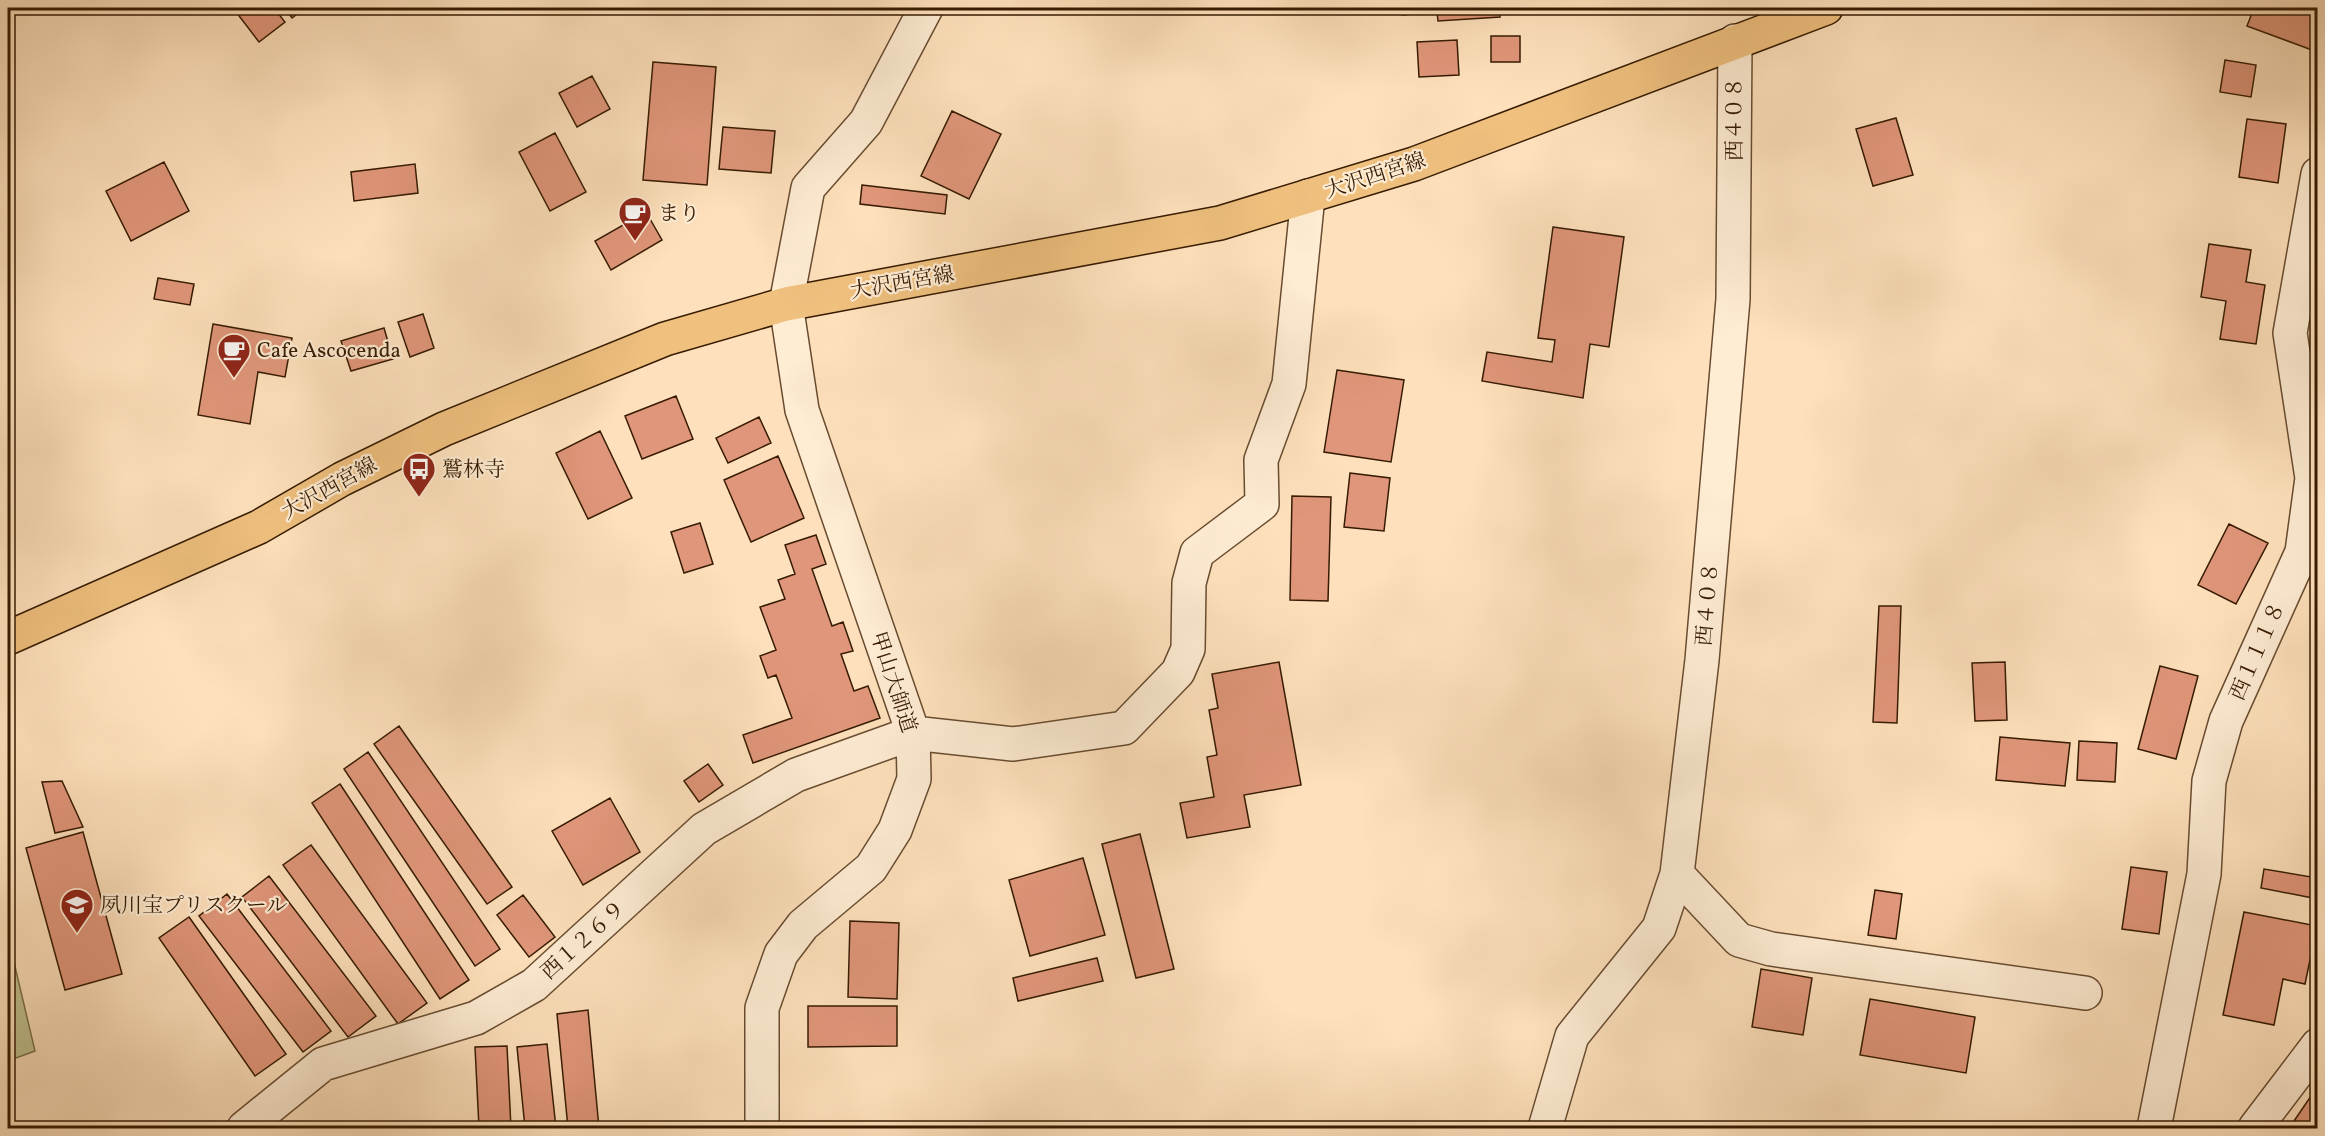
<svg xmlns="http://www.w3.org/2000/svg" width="2325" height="1136" font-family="Vollkorn,'Noto Serif JP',serif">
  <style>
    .green { fill: #c0c290; stroke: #7b6e49; stroke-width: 1.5 }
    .building { fill: #e0967a; stroke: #361b02; stroke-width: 1.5 }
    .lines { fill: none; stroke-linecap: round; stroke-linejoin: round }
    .minor-casing { stroke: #684c30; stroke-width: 36 }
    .major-casing { stroke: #361b02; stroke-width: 36 }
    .minor { stroke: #feecd3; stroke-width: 33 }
    .major { stroke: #efc07e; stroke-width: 33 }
    .labels { text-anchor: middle; stroke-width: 4.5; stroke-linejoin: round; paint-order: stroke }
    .street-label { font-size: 21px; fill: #361b02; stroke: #feecd3 }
    .poi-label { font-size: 21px; fill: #361b02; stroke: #feecd3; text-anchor: start }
  </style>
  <rect width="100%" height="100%" fill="#fee1bc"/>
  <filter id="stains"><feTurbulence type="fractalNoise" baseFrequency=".00333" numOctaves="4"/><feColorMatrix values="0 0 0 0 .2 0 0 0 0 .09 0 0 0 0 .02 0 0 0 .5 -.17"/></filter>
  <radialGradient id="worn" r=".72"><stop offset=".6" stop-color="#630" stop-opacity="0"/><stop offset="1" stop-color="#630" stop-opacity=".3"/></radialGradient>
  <path class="green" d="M8,937L35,1051L8,1061Z"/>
  <path class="building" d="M233,8H274L285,22L259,42Z
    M285,8H305L292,18Z
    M1402,8H1499L1500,17L1438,21L1437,12L1402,15Z
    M2254,8H2318V36L2312,50L2247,26Z
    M1491,36H1520V62H1491Z
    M1457,40L1459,75L1419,77L1417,42Z
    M2225,60L2256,65L2251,97L2220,92Z
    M653,62L716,67L707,185L643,180Z
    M592,76L610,109L577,127L559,93Z
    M952,111L1001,134L969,199L921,176Z
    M1896,118L1913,175L1873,186L1856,129Z
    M2247,119L2286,124L2278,183L2239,177Z
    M723,127L775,131L771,173L719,169Z
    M555,133L586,192L550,211L519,152Z
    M164,162L189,211L131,241L106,191Z
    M415,164L418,193L354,201L351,172Z
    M862,185L947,195L945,214L860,204Z
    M646,212L662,240L611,270L595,241Z
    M1553,227L1624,237L1609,347L1590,344L1583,398L1482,381L1487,352L1552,362L1555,340L1538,338Z
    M2209,244L2251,250L2246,282L2265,285L2256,344L2220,339L2226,301L2201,297Z
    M158,278L194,284L190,305L154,299Z
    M423,314L434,348L410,357L398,322Z
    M213,324L292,338L285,377L258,372L250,424L198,415Z
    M384,328L393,359L351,371L341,341Z
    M1337,370L1404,380L1391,462L1324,452Z
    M676,396L693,439L642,459L625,416Z
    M759,417L771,443L728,463L716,438Z
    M600,431L632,498L588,519L556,453Z
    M778,456L804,518L751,542L724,480Z
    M1350,473L1390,478L1384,531L1344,527Z
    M1292,496L1331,497L1328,601L1290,600Z
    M700,523L713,564L684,573L671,532Z
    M2229,524L2268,543L2236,604L2198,585Z
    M816,535L826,564L812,569L832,626L843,622L853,651L841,654L854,691L868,686L880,718L753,763L743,735L792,718L776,675L768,678L760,656L776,650L760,607L785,599L778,580L795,574L785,545Z
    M1879,606H1901L1897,723L1873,722Z
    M1279,662L1301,785L1244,795L1250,827L1187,838L1180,803L1214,797L1207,757L1217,755L1209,710L1218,708L1212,674Z
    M2005,662L2007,720L1975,721L1972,663Z
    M2160,666L2198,676L2176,759L2138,749Z
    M399,726L512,887L487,904L374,744Z
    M2000,737L2070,743L2065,786L1996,780Z
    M2079,741L2117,743L2115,782L2077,780Z
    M368,752L500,949L475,966L344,769Z
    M708,764L723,785L699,802L684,781Z
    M62,781L83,827L55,833L42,782Z
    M340,784L469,980L440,999L312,803Z
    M610,798L640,852L583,885L552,831Z
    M83,832L122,974L65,990L26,848Z
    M1140,834L1174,969L1136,978L1102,844Z
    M311,845L427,1003L398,1024L283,865Z
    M2318,845V899L2261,888L2264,869L2311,877Z
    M1083,858L1105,935L1030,956L1009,880Z
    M2131,867L2167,872L2159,934L2122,929Z
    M269,876L376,1016L348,1037L242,897Z
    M1875,890L1902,894L1896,939L1868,935Z
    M227,894L331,1031L303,1052L199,916Z
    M523,895L555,937L529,957L497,915Z
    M2244,912L2317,926L2305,984L2283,979L2274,1025L2223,1015Z
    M189,917L286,1054L255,1076L159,938Z
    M850,921L899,923L897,999L848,997Z
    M1097,958L1103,981L1018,1001L1013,978Z
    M1761,969L1812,978L1803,1035L1752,1027Z
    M1870,999L1975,1017L1966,1073L1860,1055Z
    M808,1006H897V1046L808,1047Z
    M588,1010L599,1128H568L557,1014Z
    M547,1044L556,1128H525L517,1047Z
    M507,1046L511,1128H479L475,1047Z
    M2313,1093L2318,1096V1123L2314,1128H2305L2294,1121Z"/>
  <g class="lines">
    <g class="minor-casing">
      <path id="minor" d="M1677,874L1739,940L1771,949L2085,993
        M244,1128L323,1064L476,1018L534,985L704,829L796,775L913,733L1013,744L1124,728L1178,672L1188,649L1189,583L1197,553L1262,504L1261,460L1289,384L1308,196
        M762,1128V1008L781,954L803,925L871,868L895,830L914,779L913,733L802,410L786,304L808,188L866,122L926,8
        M1545,1128L1572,1036L1659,928L1677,874L1702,660L1733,299L1735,41
        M2154,1128L2204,874L2209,781L2226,721L2302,552L2312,478L2290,333L2318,174
        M2255,1128L2318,1045"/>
    </g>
    <g class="major-casing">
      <path id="major" d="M8,638L259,527L342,479L444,429L665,339L786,304L1220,223L1414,164L1826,8"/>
    </g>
    <use href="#minor" class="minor"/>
    <use href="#major" class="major"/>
  </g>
  <defs>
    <g id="cafe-pin" transform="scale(1.725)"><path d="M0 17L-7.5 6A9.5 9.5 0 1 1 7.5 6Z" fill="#8f2418" stroke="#feecd3"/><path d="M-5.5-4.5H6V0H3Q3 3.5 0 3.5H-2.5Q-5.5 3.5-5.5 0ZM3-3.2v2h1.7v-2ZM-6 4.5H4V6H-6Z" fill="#fff"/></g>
    <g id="bus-pin" transform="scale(1.725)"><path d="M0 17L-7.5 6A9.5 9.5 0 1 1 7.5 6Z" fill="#8f2418" stroke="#feecd3"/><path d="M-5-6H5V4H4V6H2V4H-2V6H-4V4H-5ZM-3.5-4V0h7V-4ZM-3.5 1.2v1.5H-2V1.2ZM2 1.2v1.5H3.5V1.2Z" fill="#fff"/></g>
    <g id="school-pin" transform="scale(1.725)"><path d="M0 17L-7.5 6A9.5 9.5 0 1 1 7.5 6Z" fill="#8f2418" stroke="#feecd3"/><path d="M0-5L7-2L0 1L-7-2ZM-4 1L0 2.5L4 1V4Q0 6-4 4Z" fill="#fff"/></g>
  </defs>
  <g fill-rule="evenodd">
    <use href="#cafe-pin" x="635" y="213"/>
    <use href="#cafe-pin" x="234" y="350"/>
    <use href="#bus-pin" x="419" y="469"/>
    <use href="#school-pin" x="77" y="905"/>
  </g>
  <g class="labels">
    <g class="street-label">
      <text transform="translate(1734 119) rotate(-90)" y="7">西４０８</text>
      <text transform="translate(1375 175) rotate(-18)" y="7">大沢西宮線</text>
      <text transform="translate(902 282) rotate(-10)" y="7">大沢西宮線</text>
      <text transform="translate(329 488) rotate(-29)" y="7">大沢西宮線</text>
      <text transform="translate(1707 604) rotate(-85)" y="7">西４０８</text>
      <text transform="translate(2257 651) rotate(-66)" y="7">西１１１８</text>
      <text transform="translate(894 682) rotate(72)" y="7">甲山大師道</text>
      <text transform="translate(583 940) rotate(-42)" y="7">西１２６９</text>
    </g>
    <g class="poi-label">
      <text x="658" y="220">まり</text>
      <text x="257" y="357">Cafe Ascocenda</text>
      <text x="442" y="476">鷲林寺</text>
      <text x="100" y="912">夙川宝プリスクール</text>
    </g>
  </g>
  <rect width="2325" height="1136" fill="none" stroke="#fee1bc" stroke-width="30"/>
  <rect x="9" y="9" width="2307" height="1118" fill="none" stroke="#361b02" stroke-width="3"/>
  <rect x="15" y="15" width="2295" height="1106" fill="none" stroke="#361b02" stroke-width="1.5"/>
  <rect width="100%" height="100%" filter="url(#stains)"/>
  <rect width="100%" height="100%" fill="url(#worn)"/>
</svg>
